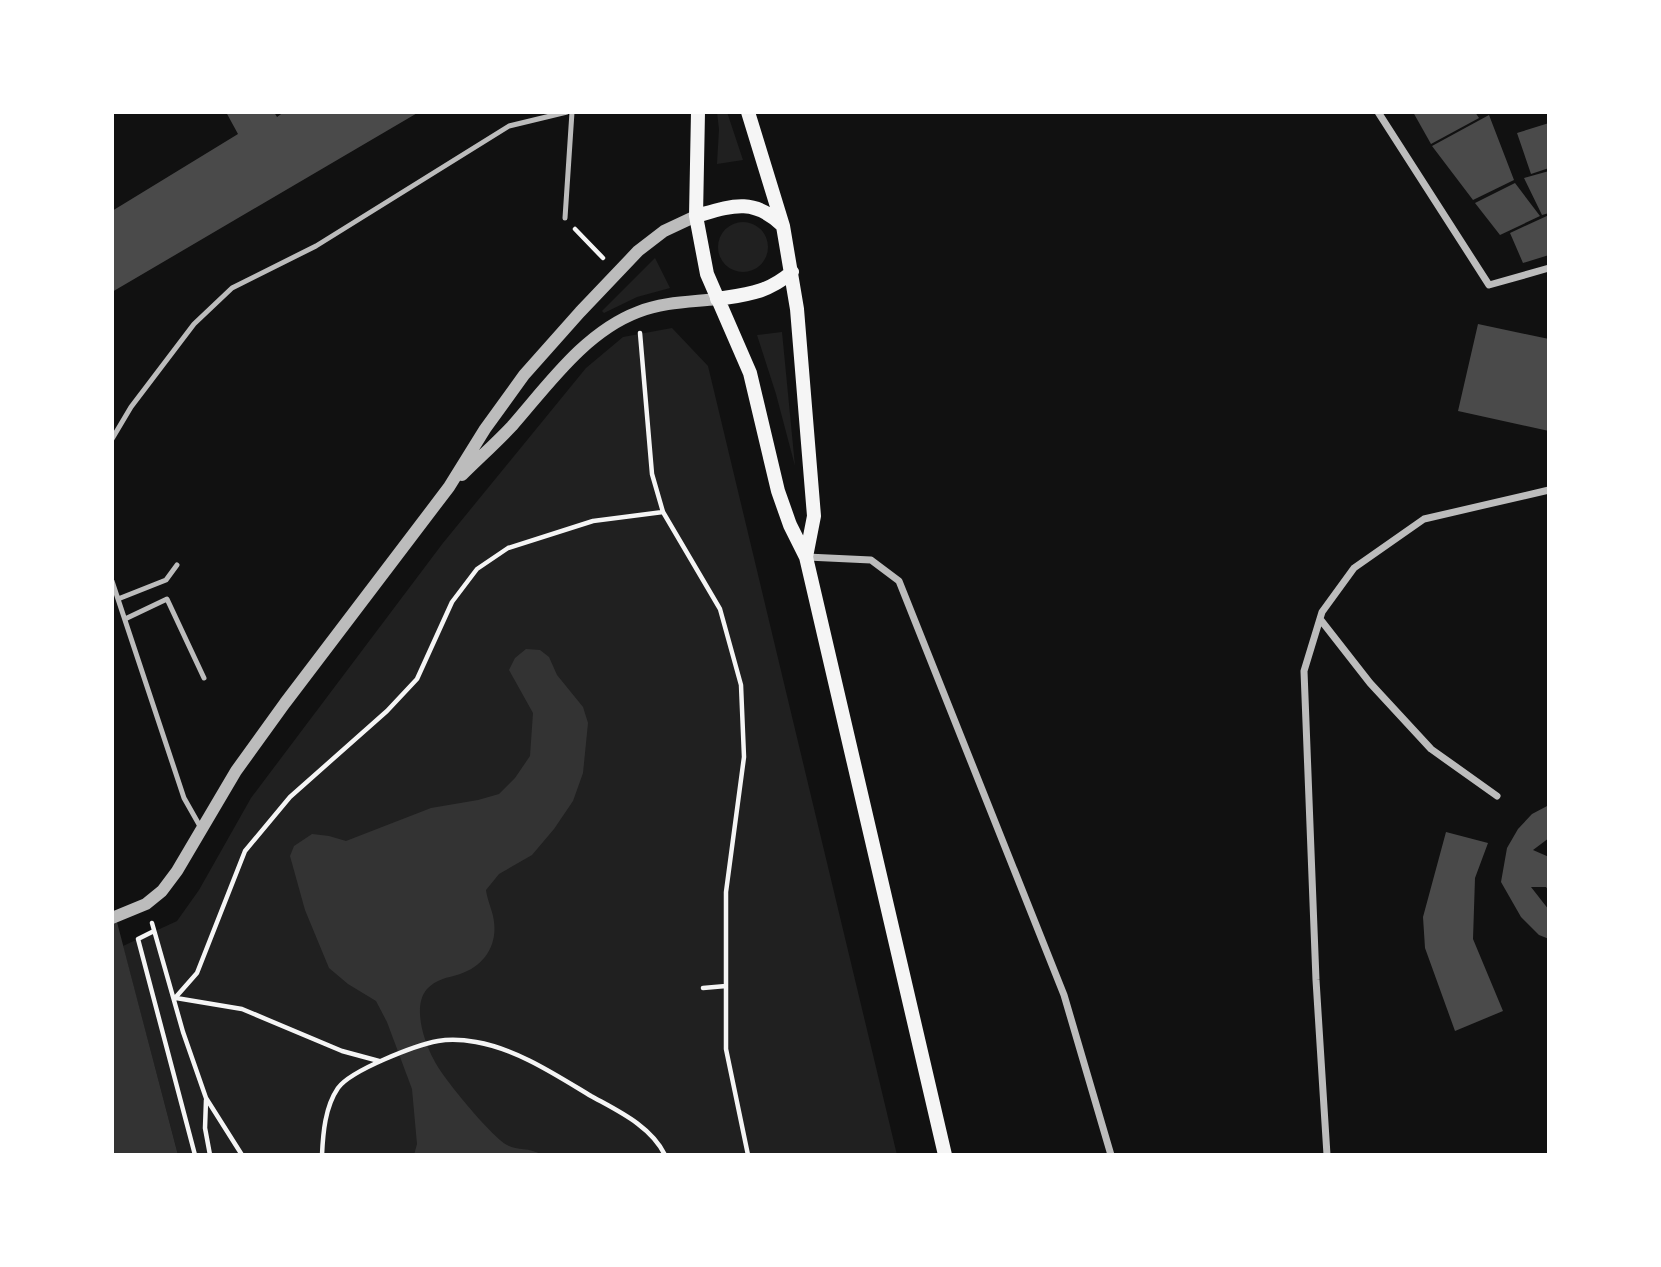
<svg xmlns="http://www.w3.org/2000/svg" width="1661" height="1267" font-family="'DejaVu Sans',sans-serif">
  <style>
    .green { fill: #202020 }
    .water { fill: #333 }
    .building { fill: #4a4a4a }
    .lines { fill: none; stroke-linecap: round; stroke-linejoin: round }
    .path { stroke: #f5f5f5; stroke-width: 4.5 }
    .service { stroke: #bcbcbc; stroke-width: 5 }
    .minor { stroke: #bcbcbc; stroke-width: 7 }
    .tertiary { stroke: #bcbcbc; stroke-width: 12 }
    .secondary { stroke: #f5f5f5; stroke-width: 14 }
  </style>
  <rect width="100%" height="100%" fill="#111"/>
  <path class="green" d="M717,112H727L743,160L717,164L719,129Z
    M718 247a25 25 0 1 1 50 0a25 25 0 1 1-50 0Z
    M655,258L670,288L637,297L604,313L602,311Z
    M672,328L708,366L897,1155H178L123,946L177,921L199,890L251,798L443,543L586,368L623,337Z
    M782,332L795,466L776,394L757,335Z"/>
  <path class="water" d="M526,649L540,650L549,657L557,675L583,707L588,723L583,773L573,801L554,829L532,855L499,874L486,890C487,899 491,907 493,916C499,943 486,965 460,974C447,978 436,979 427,989C412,1006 424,1042 434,1060C442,1077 491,1136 507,1145C516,1151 529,1147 542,1155H414L417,1144L412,1089L387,1022L376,1001L348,984L329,968L305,910L290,856L294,846L312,834L329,836L346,841L431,808L478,800L499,794L515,778L530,756L533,713L509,670L515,658Z
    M112,903L178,1155H112Z"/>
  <path class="building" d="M226,112H274L277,117L284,112H419L112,292V211L238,134Z
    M1413,112H1475L1479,118L1431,144Z
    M1489,115L1514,180L1473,200L1432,146Z
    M1549,123V168L1531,174L1517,133Z
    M1549,171V213L1542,215L1524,178Z
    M1515,183L1540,216L1500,235L1475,203Z
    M1549,215V255L1523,263L1510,233Z
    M1478,324L1549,339V431L1458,411Z
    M1549,805V838L1533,850L1549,857V891L1546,887H1531L1549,910V939L1539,935L1521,917L1501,882L1507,848L1518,829L1532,814Z
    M1446,832L1488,843L1475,878L1473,939L1503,1011L1455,1031L1425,948L1423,917Z"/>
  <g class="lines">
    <path class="path" d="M575,229L603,258
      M640,333L652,474L663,512L720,609L741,685L744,757L726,892V1049L748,1155
      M152,923L183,1032L206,1098L242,1155
      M154,931L138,939L195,1155
      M703,988L726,986
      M175,998L197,973L245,851L290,797L387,711L417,679L452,602L477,569L508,548L593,521L663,512
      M176,998L242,1009L342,1051L379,1061
      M206,1100L205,1128L210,1155
      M322,1155C323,1133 325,1107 338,1088C351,1070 416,1045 438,1041C449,1039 465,1040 476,1042C517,1049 556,1075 591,1096C618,1111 651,1126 665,1155"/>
    <path class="service" d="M565,218L572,112
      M112,439L131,407L194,324L232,288L316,246L509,126L567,112
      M112,581L184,798L201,828
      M118,599L166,580L177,565
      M125,619L167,599L204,678"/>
    <path class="minor" d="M1378,112L1489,285L1549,268
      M807,557L871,560L899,581L1064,995L1111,1155
      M1320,619L1370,683L1431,749L1497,796
      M1327,1155L1316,980L1304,671L1322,612L1354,568L1424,519L1549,490"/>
    <path class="tertiary" d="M462,475C478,459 496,443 512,426C548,385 585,332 638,312C663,302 691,302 717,299
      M112,918L146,904L162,891L177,871L236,771L285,703L449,487L485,429L524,375L580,312L638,251L664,231L696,216"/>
    <path class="secondary" d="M698,112L696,216L707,274L750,373L778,491L790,525L806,557L945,1155
      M748,112L783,226L797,309L814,516L806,557
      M696,216C731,206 753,197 782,225
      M717,299C749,294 767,293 792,272"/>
  </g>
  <rect width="1661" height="1267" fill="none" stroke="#ffffff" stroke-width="228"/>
</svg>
